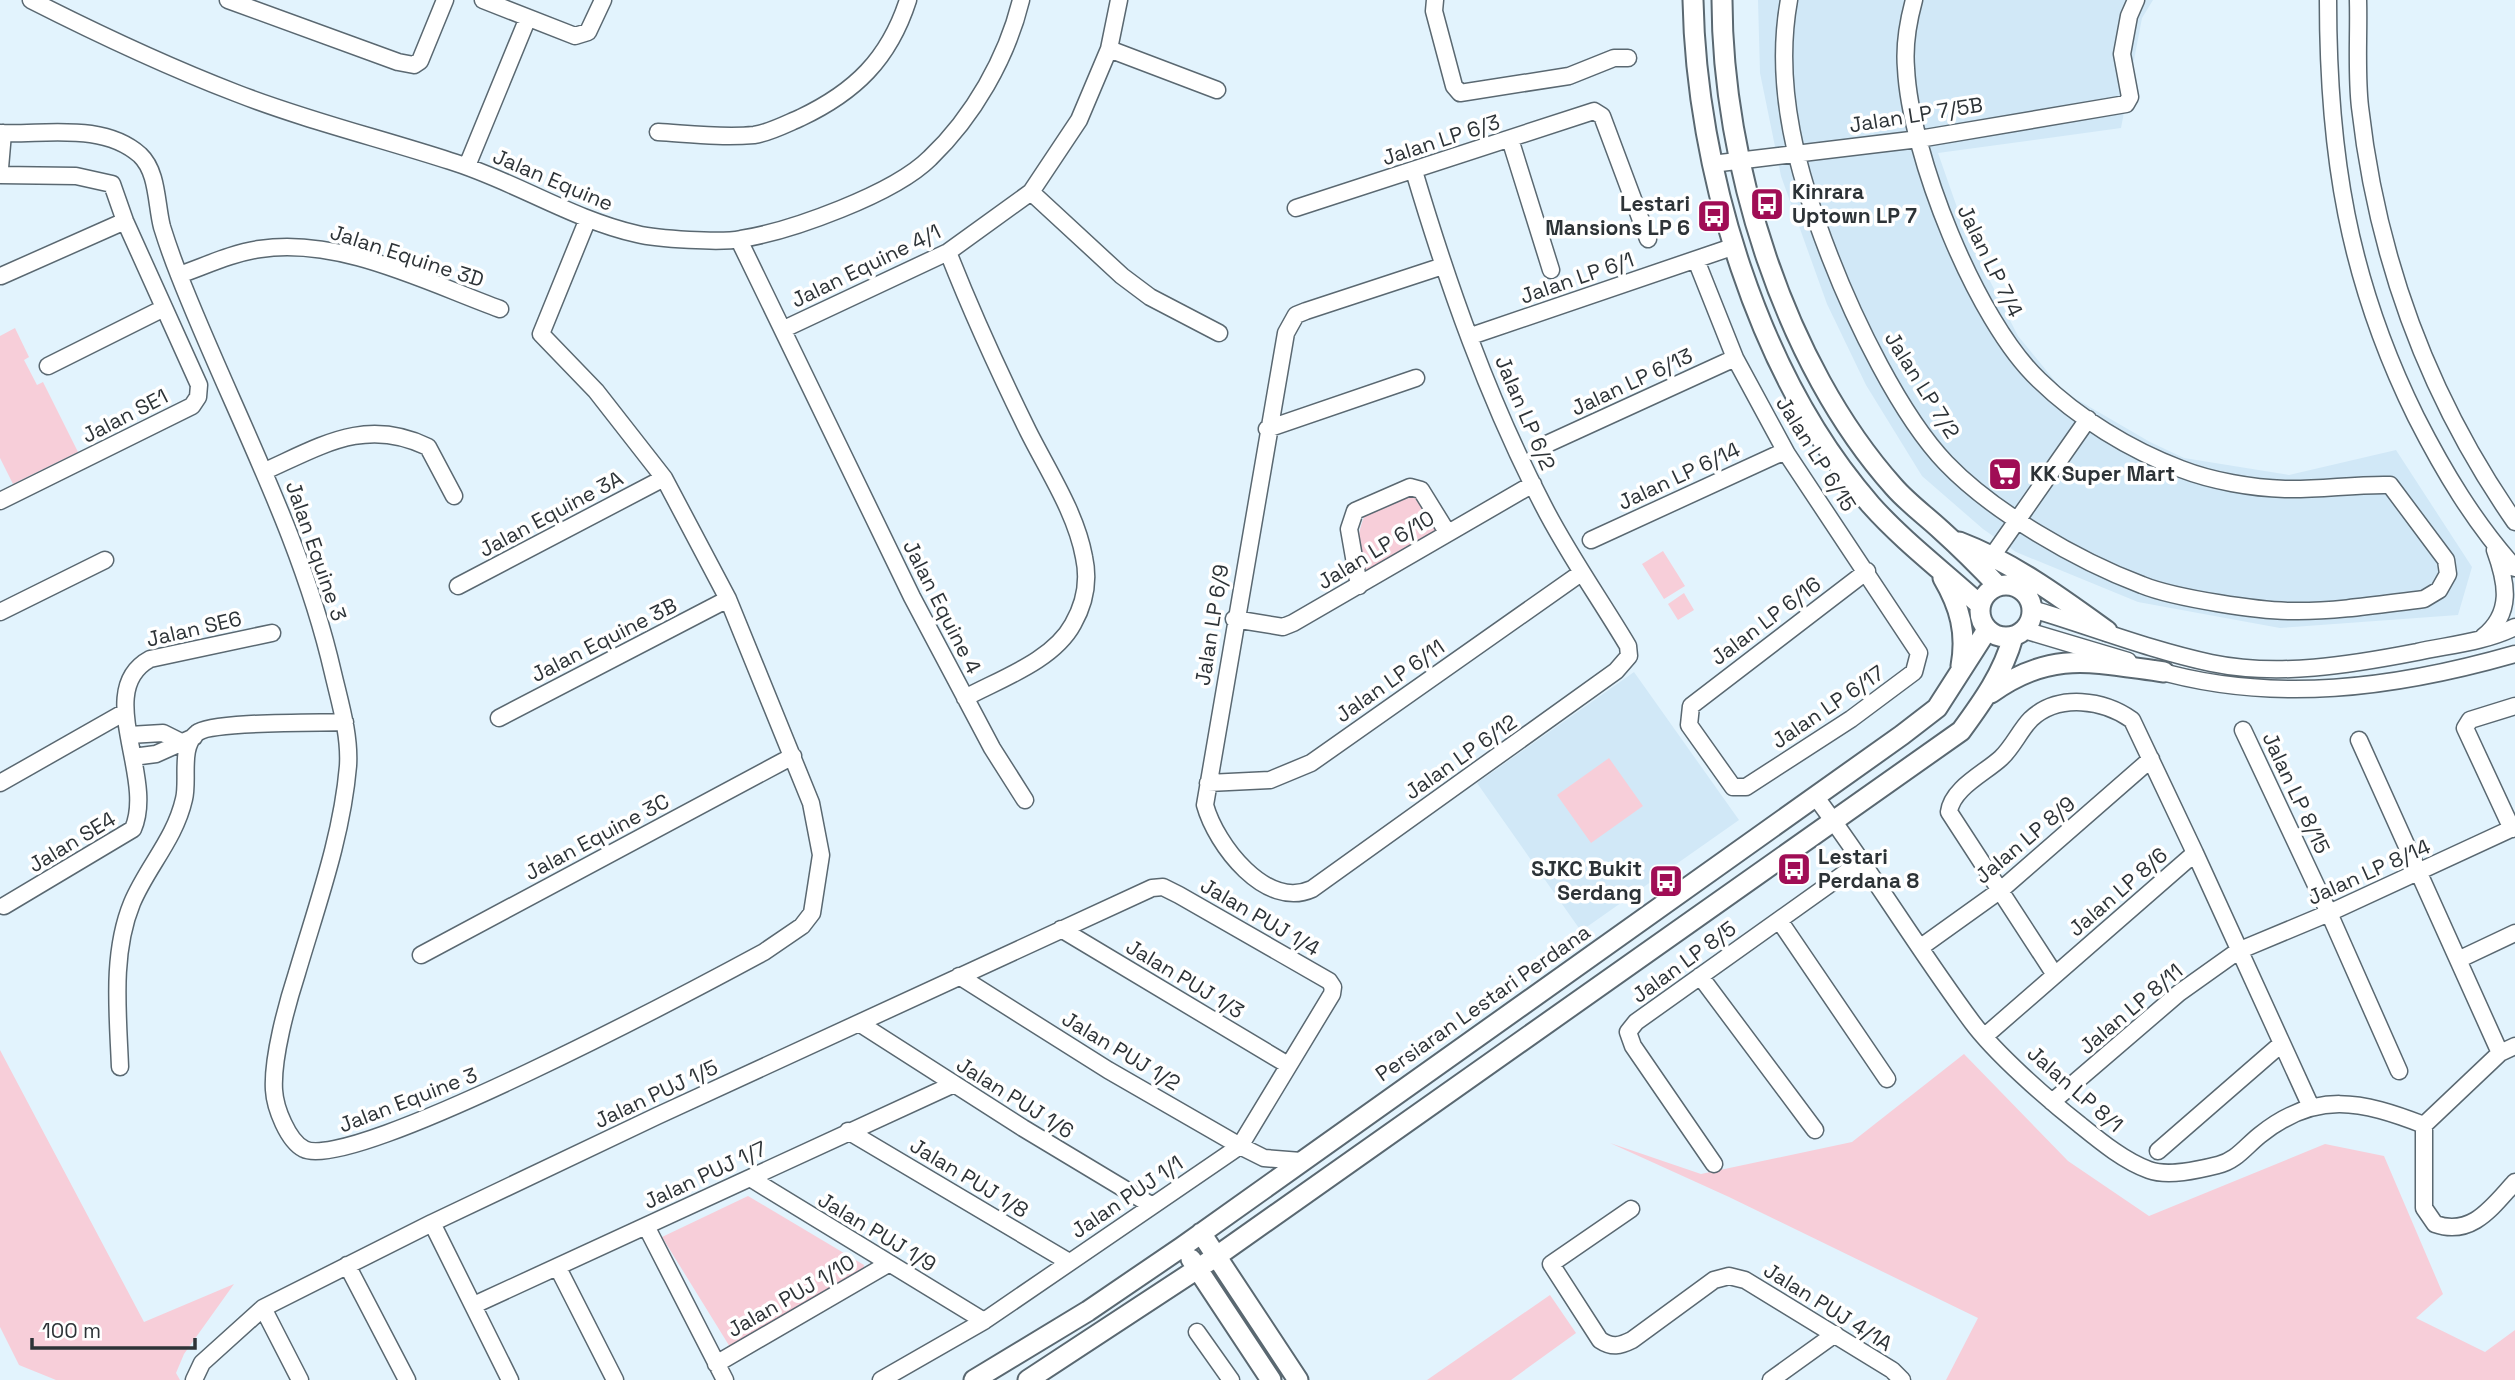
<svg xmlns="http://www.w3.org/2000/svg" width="2515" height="1380" font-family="'Space Grotesk',sans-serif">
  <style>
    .built { fill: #d1e8f7 }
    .green { fill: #f7ced9 }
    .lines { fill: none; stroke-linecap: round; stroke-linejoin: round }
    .minor-casing { stroke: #5a6871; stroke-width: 19 }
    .major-casing { stroke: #5a6871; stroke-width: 23 }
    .minor { stroke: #fff; stroke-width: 16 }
    .major { stroke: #fff; stroke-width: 19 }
    .labels { text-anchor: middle; stroke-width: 7; stroke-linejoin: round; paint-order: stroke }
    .street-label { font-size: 21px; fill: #2d3337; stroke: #fff }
    .poi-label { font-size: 21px; font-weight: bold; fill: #2d3337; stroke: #fff; text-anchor: start }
  </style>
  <rect width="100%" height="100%" fill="#e2f3fd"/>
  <path class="built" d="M1758,0H2153L2142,18L2121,128L1938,153L1967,236L2018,336L2064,392L2150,442L2184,458L2289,475L2396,450L2472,567L2458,615L2280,628L2138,602L2016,552L1983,529L1922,476L1866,385L1827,304L1781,176L1760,73Z
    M1634,672L1739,820L1581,931L1477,783Z"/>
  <path class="green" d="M15,328L29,357L24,360L37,385L43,382L78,452L13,484L0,458V336Z
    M1408,495L1421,498L1438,531L1365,579C1357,554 1355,537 1366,512Z
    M1663,551L1685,586L1664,599L1642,564Z
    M1684,593L1694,610L1678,620L1668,604Z
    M1609,758L1643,806L1591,843L1557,795Z
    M0,1050L144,1322L234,1284L184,1354L176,1373L180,1380H56L19,1365L0,1327Z
    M1964,1054L2068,1161L2149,1216L2325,1144L2384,1156L2443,1294L2416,1318L2485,1352L2515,1330V1380H1946L1978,1318L1729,1197L1610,1143L1701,1174L1852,1142Z
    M748,1196L864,1265L863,1272L730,1347L662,1237Z
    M1550,1295L1576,1333L1511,1380H1427Z"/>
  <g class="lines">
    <g class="minor-casing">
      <path id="minor" d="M31,0C98,34 166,66 236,93C305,120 379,138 450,161C515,181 571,219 637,234C657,239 721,243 741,239C791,231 894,194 930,158C973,117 1007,58 1021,0
        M228,0L398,62L414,65L420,61L445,0
        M483,0L575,36L588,32L603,0
        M1435,0L1434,11L1454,86L1460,93L1569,76L1614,58H1628
        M1789,0C1773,88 1798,175 1830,257C1854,319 1900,415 1946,463C1993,512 2078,561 2142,585C2174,598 2263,612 2298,611C2340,611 2382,604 2424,599L2439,590L2448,574L2446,560L2390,485C2355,484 2320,490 2285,489C2252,488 2212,481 2181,469C2130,450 2078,418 2039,380C1976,321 1910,154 1906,68C1904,45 1908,22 1914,0
        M2328,0C2328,154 2348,279 2416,417C2444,472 2474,522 2515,568
        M2358,0C2359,35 2356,72 2360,107C2377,258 2428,397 2515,522
        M1109,49L1217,90
        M658,132C690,134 722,138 754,135C769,133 786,124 800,118C855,92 889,59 908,0
        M0,133C45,135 103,122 140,155C158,172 156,204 162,227C167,243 173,260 179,275C231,408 301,533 333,673C340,703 350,735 348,766C342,837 317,905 297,973C287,1004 272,1058 274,1090C275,1108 288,1141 304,1149C350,1174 703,985 764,952L802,926L812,913L821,855L811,803L728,599L664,478L596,391L541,334L587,221
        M1510,139L1551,270
        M1712,164L1919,139L2126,104L2130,97L2122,54L2129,16L2136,0
        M467,166L527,20
        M0,168L3,133
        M1414,171C1448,285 1488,399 1543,505C1568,554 1600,599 1628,646L1629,656L1616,671L1312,889C1266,910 1216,845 1205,805L1286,333L1296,315L1306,311L1443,266
        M0,175L76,176L112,184L125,221L199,385L198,397L192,406L0,501
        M1031,192L1122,276L1150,297L1219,333
        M1296,208L1594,111L1602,116L1648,239
        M739,240L912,597L992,748L1025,800
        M948,252C972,313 999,372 1028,431C1048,471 1076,513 1084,557C1089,580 1085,603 1073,624C1053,661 1000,679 965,698
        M1696,260L1735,358L1787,454L1919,653L1914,672L1851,719L1746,787H1733L1689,725L1691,706L1867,571
        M179,275C205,266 232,253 260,249C340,237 426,282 500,309
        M1,276L125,221
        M784,329L948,252L1031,192L1079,120L1109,49L1119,0
        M1471,336L1735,246
        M48,366L164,308
        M1267,429L1416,378
        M1547,444L1735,358
        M265,471C323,445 366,417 428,447L454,496
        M1591,540L1785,451
        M1993,555L2088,419
        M458,586L664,478
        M1359,586L1349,529L1355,511L1410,487L1421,490L1447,532
        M2032,609C2092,627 2150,650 2211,663C2278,677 2350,665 2417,652C2449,645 2485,642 2515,627
        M0,612L105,560
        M1234,619L1283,627L1293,623L1533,484
        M2024,630L2128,661
        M2483,637C2513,613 2507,583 2495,550
        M2152,669C2273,705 2396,688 2515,654
        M499,718L728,599
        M2243,730L2329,913L2399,1071
        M129,735L163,733L179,741
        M2359,740L2500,1053
        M133,757L156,754L194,737
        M0,783L125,712
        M1208,783L1270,780L1311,763L1581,573
        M1815,796C1870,869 1917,948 1972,1022C1995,1053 2047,1099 2079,1124C2100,1141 2124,1161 2149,1170C2168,1177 2198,1170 2218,1165C2236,1161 2246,1146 2260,1135C2316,1090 2362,1101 2424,1125V1208L2435,1224C2472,1237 2492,1207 2515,1182
        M2512,829L2465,728L2470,720L2515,706
        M4,906L133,829C156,777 93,690 150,659L272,633
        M1779,920L1887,1079
        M1061,929L1288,1065
        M1921,947L2002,889L2151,759
        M421,955L793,756
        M2460,959L2515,933
        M2055,975L1949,812C1952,788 1985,773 2001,758C2013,747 2020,730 2031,719C2059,693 2104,700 2132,720L2195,853
        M959,976L1108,1070L1240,1146L1264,1158L1301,1161
        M1700,976L1815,1130
        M859,1023L1023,1128L1151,1205
        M1985,1036L2195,853L2311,1107
        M120,1067C118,1014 111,954 132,903C147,867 175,839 184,799C189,780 179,747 197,733C211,721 319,723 345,722
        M2052,1102L2179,993L2238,951L2329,913L2515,827
        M2424,1125L2500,1053L2515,1046
        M848,1131L1069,1262
        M2158,1151L2280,1045
        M1714,1164L1633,1046L1628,1032L1636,1022L1862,861
        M750,1178L984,1321
        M1631,1209L1551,1264L1600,1340C1612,1348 1620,1346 1632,1340L1714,1280L1729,1276L1745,1280L1892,1370L1902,1380
        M432,1223L510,1380
        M646,1226L725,1380
        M347,1265L407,1380
        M558,1268L615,1380
        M474,1305L954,1084
        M263,1308L300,1380
        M1197,1332L1231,1380
        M716,1364L888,1264
        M194,1380L202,1363L263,1308L432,1223L657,1116L1152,888L1163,887L1179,895L1329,981L1333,987L1332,994L1240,1146L984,1321L881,1380
        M1771,1380L1835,1334"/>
    </g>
    <g class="major-casing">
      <path id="major" d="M1693,0C1696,169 1758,376 1871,505C1903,541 1944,572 1980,605
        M1722,0C1722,163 1784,364 1894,487C1908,503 1926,516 1941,530C1961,548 1980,567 1998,586
        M1959,542C2014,563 2060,597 2107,631
        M1943,578C1960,607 1967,633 1961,666
        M1980 611a26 26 0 1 1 52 0a26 26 0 1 1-52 0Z
        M1991,693C2052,649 2095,663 2164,672
        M1201,1233L1298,1380
        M1191,1259L1271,1380
        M974,1380L1088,1311L1182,1247L1902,735L1937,708L1987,630
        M1028,1380L1217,1256L1961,731C1983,701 2003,673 2013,637"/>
    </g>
    <use href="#minor" class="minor"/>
    <use href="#major" class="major"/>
  </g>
  <defs>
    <g id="bus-square" transform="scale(1.75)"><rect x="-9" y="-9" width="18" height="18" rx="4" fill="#a00d55" stroke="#fff"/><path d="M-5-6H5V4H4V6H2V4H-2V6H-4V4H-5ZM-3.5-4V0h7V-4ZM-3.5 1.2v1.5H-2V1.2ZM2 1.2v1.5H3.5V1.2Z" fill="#fff"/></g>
    <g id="supermarket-square" transform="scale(1.75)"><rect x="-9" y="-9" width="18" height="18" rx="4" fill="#a00d55" stroke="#fff"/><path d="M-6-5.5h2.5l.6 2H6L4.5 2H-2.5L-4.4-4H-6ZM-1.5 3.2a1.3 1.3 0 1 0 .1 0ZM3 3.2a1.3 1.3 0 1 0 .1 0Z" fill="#fff"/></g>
  </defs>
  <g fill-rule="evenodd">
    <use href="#bus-square" x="1767" y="204"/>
    <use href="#bus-square" x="1714" y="216"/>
    <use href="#supermarket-square" x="2005" y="474"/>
    <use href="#bus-square" x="1794" y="869"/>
    <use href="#bus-square" x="1666" y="881"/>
  </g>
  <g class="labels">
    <g class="street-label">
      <text transform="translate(1916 115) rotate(-9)" y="7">Jalan LP 7/5B</text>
      <text transform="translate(1441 140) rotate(-18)" y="7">Jalan LP 6/3</text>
      <text transform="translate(553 180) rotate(23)" y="7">Jalan Equine</text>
      <text transform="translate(407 256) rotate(18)" y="7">Jalan Equine 3D</text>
      <text transform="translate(1990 261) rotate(64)" y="7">Jalan LP 7/4</text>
      <text transform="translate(866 266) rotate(-26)" y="7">Jalan Equine 4/1</text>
      <text transform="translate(1577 278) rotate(-19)" y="7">Jalan LP 6/1</text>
      <text transform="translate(1632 382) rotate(-25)" y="7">Jalan LP 6/13</text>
      <text transform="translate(1922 385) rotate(58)" y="7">Jalan LP 7/2</text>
      <text transform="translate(1525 413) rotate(67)" y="7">Jalan LP 6/2</text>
      <text transform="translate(125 416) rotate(-27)" y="7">Jalan SE1</text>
      <text transform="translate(1816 454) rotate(58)" y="7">Jalan LP 6/15</text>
      <text transform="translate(1679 476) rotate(-25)" y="7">Jalan LP 6/14</text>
      <text transform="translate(551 514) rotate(-28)" y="7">Jalan Equine 3A</text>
      <text transform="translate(1376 550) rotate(-31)" y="7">Jalan LP 6/10</text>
      <text transform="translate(316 551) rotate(71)" y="7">Jalan Equine 3</text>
      <text transform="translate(942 607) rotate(63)" y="7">Jalan Equine 4</text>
      <text transform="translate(1766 621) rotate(-37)" y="7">Jalan LP 6/16</text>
      <text transform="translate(1212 625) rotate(-81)" y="7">Jalan LP 6/9</text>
      <text transform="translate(194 629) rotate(-13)" y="7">Jalan SE6</text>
      <text transform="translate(604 640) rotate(-27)" y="7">Jalan Equine 3B</text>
      <text transform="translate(1390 681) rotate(-35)" y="7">Jalan LP 6/11</text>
      <text transform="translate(1828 707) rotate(-34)" y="7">Jalan LP 6/17</text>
      <text transform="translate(1461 757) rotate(-35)" y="7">Jalan LP 6/12</text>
      <text transform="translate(2296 793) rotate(65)" y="7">Jalan LP 8/15</text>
      <text transform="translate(597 837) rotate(-28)" y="7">Jalan Equine 3C</text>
      <text transform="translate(2025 840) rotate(-40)" y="7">Jalan LP 8/9</text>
      <text transform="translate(72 842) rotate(-31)" y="7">Jalan SE4</text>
      <text transform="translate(2369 872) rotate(-24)" y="7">Jalan LP 8/14</text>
      <text transform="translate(2118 892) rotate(-41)" y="7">Jalan LP 8/6</text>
      <text transform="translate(1260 917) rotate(30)" y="7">Jalan PUJ 1/4</text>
      <text transform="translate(1684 962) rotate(-36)" y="7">Jalan LP 8/5</text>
      <text transform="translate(1185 979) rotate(31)" y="7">Jalan PUJ 1/3</text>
      <text transform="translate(1483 1003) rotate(-35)" y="7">Persiaran Lestari Perdana</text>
      <text transform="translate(2131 1009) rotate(-40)" y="7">Jalan LP 8/11</text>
      <text transform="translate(1121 1051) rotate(31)" y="7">Jalan PUJ 1/2</text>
      <text transform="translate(2075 1089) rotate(41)" y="7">Jalan LP 8/1</text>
      <text transform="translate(656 1094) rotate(-25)" y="7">Jalan PUJ 1/5</text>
      <text transform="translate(1015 1098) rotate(32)" y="7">Jalan PUJ 1/6</text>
      <text transform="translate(408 1100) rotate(-21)" y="7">Jalan Equine 3</text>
      <text transform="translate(705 1175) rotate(-25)" y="7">Jalan PUJ 1/7</text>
      <text transform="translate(969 1178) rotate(31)" y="7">Jalan PUJ 1/8</text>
      <text transform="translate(1127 1197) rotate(-34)" y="7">Jalan PUJ 1/1</text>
      <text transform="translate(877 1232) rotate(31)" y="7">Jalan PUJ 1/9</text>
      <text transform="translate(791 1296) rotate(-30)" y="7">Jalan PUJ 1/10</text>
      <text transform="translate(1828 1307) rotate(32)" y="7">Jalan PUJ 4/1A</text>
    </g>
    <g class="poi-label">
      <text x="1792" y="199">Kinrara<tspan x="1792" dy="24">Uptown LP 7</tspan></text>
      <text x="1690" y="211" text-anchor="end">Lestari<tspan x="1690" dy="24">Mansions LP 6</tspan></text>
      <text x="2030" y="481">KK Super Mart</text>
      <text x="1818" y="864">Lestari<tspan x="1818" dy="24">Perdana 8</tspan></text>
      <text x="1642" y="876" text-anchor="end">SJKC Bukit<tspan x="1642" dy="24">Serdang</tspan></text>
    </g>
  </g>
  <path d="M32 1338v10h163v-10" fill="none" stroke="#2d3337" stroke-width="3.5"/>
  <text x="42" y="1338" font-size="21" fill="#2d3337" stroke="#ffffff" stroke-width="5" paint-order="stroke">100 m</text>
</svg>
